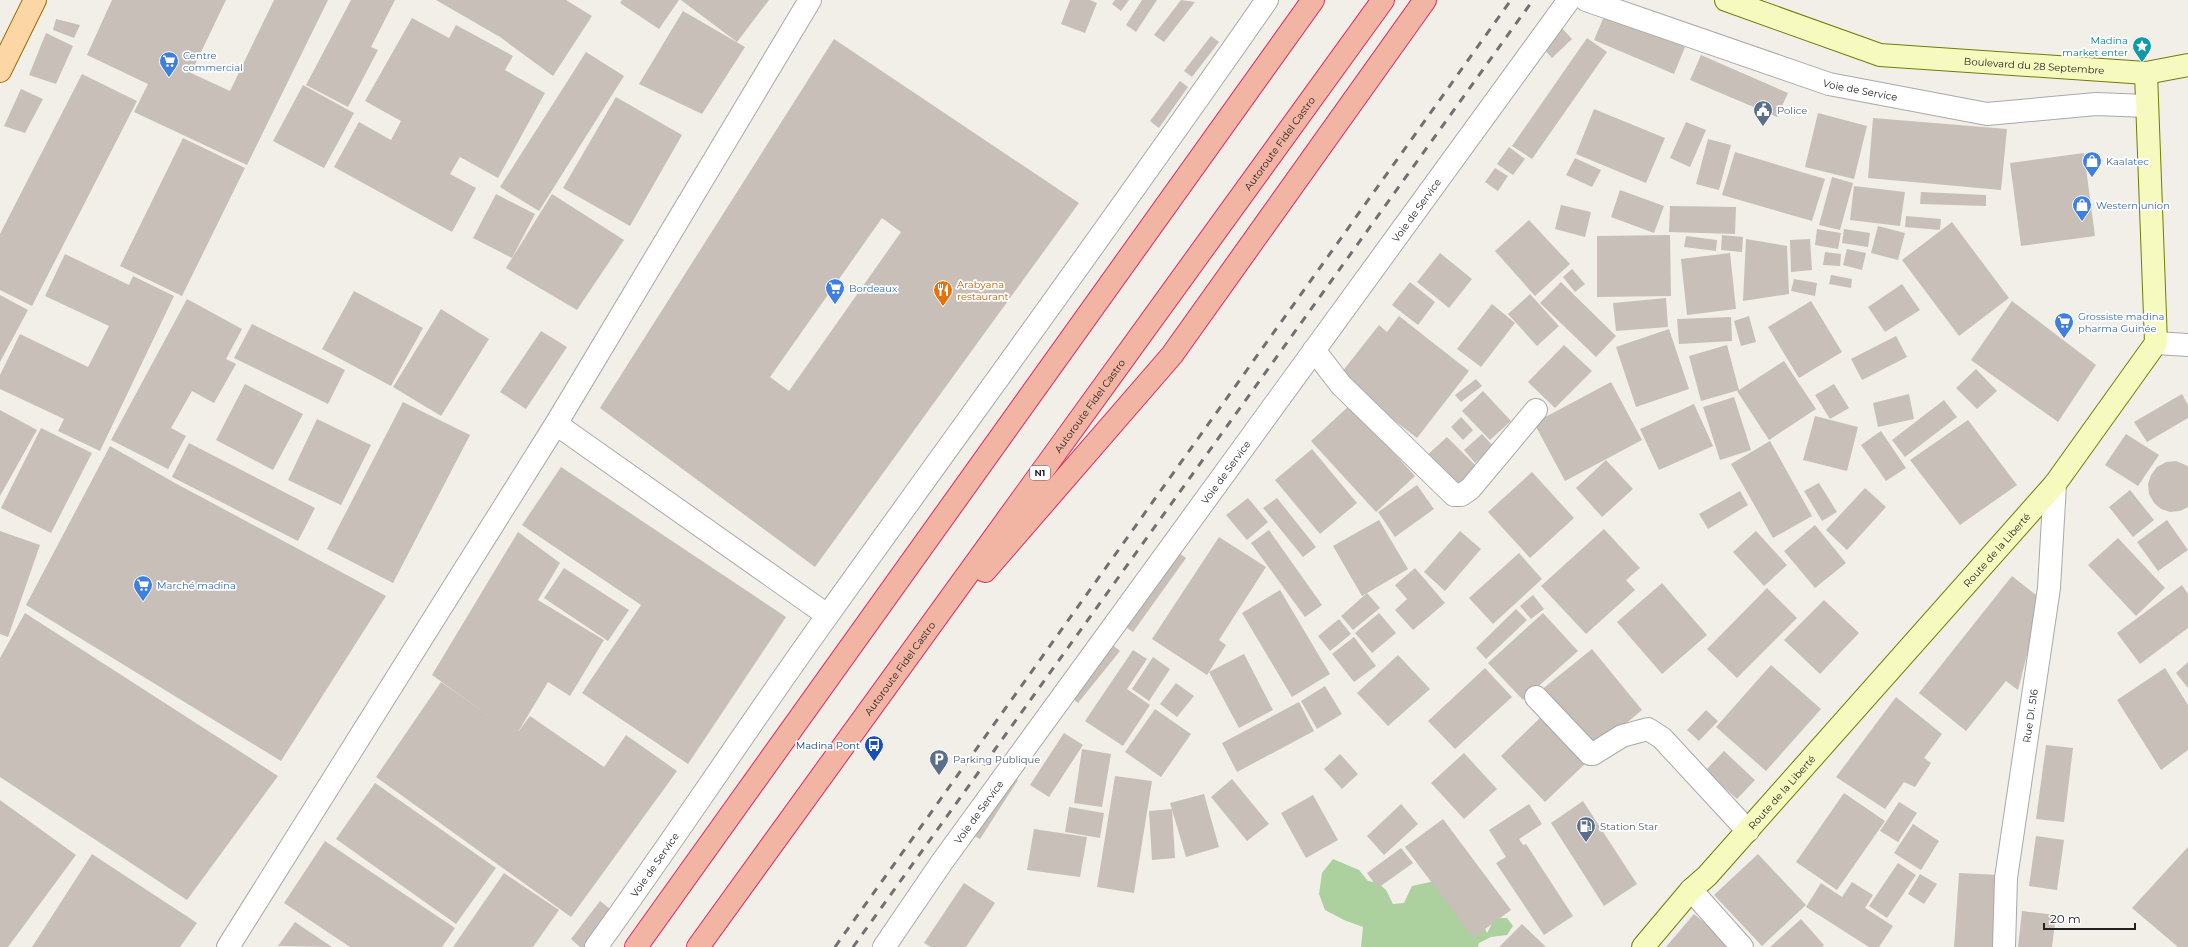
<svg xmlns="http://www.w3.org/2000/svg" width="2188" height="947" font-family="Montserrat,sans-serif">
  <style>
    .forest { fill: #add19e }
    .building { fill: #c7bfb8; fill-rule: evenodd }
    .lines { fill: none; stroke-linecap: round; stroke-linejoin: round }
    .minor-casing { stroke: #a9a9a9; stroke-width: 24 }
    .secondary-casing { stroke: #707d05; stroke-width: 24 }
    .primary-casing { stroke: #a06b00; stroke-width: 24 }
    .trunk-casing { stroke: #dc2a67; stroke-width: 24 }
    .minor { stroke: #fff; stroke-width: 22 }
    .secondary { stroke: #f7fabf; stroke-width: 22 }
    .primary { stroke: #fcd6a4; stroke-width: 22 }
    .trunk { stroke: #f2b4a3; stroke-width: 22 }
    .rail { stroke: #707070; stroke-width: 3; stroke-dasharray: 8 8; stroke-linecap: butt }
    .labels { text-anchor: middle; stroke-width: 3.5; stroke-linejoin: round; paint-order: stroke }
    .shield { fill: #fff; stroke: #646464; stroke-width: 1 }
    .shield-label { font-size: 9px; font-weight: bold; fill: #222 }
    .culture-label { font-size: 10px; fill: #0d838f; stroke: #fff; text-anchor: end }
    .shop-label { font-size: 10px; fill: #366cbe; stroke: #fff; text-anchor: start }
    .street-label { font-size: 10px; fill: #222; stroke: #fff }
    .service-label { font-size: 10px; fill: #4e5e75; stroke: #fff; text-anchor: start }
    .food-label { font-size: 10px; fill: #c56008; stroke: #fff; text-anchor: start }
    .transit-label { font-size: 10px; fill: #164399; stroke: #fff; text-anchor: end }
  </style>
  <rect width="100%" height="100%" fill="#f2efe9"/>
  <path class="forest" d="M1333,859L1359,870L1368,881L1378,883L1386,890L1393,904L1404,903L1412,886L1435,881L1480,917L1487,933L1495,918H1507L1513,926L1507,935L1491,937L1479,943L1478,947H1361L1363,927L1344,920L1325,910L1319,894L1322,873Z"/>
  <path class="building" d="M112,0H226L191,73L230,91L274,0H328L247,165L134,112L148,84L87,55Z
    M351,0H395L371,47L378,50L348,107L306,85Z
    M436,0H566L592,16L553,76L500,37Z
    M622,0H679L659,29L620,3Z
    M681,0H769L737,42Z
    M1070,0H1090L1097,3L1085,33L1061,24Z
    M1115,0H1129L1121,11L1112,4Z
    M1142,0H1157L1136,32L1126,25Z
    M1181,0L1195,2L1164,42L1154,35Z
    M683,11L745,47L702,114L639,84Z
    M1605,14L1685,47L1674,74L1594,40Z
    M412,18L449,38L456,25L513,56L505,70L545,93L498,178L460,157L450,174L476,188L452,232L334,167L359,122L391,140L401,121L365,101Z
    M56,19L80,25L74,38L53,30Z
    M1560,26L1572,39L1552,58L1540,45Z
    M46,33L73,46L56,84L29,75Z
    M1211,36L1219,42L1192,77L1184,71Z
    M1587,38L1607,52L1532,159L1512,146Z
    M834,39L1079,203L815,567L600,408ZM882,218L901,232L789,391L770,377Z
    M586,52L624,76L539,211L500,187Z
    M1701,55L1788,93L1777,117L1690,80Z
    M82,74L137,101L32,306L0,290V234Z
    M1180,81L1188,87L1159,128L1150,121Z
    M303,85L354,113L324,168L273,141Z
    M21,89L43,99L25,133L4,126Z
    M616,97L682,135L630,226L563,188Z
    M1594,109L1665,138L1646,183L1576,154Z
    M1818,113L1867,126L1854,179L1805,167Z
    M1873,118L2007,129L2001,190L1868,178Z
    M1686,122L1706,130L1690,167L1670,158Z
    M183,138L245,168L182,296L120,266Z
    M1708,139L1731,145L1719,190L1696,184Z
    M1509,147L1525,159L1513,175L1497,164Z
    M1735,152L1825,179L1812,221L1722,195Z
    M2084,153L2095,236L2021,246L2010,163Z
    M1575,158L1601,170L1592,187L1566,175Z
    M1495,168L1508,176L1498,191L1485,182Z
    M1832,177L1853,183L1840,230L1819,225Z
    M1854,186L1905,192L1900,226L1850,220Z
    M1620,190L1664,206L1654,233L1611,217Z
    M1921,192L1986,195V206L1920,204Z
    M496,194L535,214L512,258L473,238Z
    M552,194L624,240L577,310L506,268Z
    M1561,205L1591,212L1585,237L1555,229Z
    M1670,206L1736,207L1735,234L1669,232Z
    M1906,216L1941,219L1940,230L1905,227Z
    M1529,220L1570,264L1535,296L1495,251Z
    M1952,222L2009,298L1959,336L1902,260Z
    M1878,226L1905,233L1898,260L1871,253Z
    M1817,229L1841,233L1838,249L1815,245Z
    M1844,229L1870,233L1868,247L1842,243Z
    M1670,235L1671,296L1597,297V236Z
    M1722,235L1743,237L1742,252L1721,250Z
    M1686,236L1717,240L1716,251L1684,247Z
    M1746,239L1787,246L1789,294L1743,301Z
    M1810,239L1812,270L1791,272L1790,240Z
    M1847,249L1866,253L1862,270L1843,265Z
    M1825,252L1841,254L1840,266L1823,265Z
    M1440,253L1472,279L1449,308L1417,282Z
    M1730,253L1736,309L1687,315L1681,259Z
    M65,254L129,285L133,276L174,296L100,451L58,431L64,419L0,389V375L20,334L88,367L109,326L45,296Z
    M1572,269L1585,284L1575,292L1563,277Z
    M1831,275L1852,279L1851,288L1829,284Z
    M1794,279L1817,283L1815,296L1791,291Z
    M1410,282L1435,302L1418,325L1392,305Z
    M1561,282L1616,336L1596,357L1540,303Z
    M1902,284L1920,310L1885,332L1868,307Z
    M354,291L423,328L391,386L322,349Z
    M1530,294L1559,326L1537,346L1508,314Z
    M0,295L28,310L0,362Z
    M1666,298L1668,327L1616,331L1613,303Z
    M187,299L242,329L226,359L236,364L214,403L192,391L171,428L186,436L168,469L111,440Z
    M1811,301L1842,352L1799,378L1768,327Z
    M2012,301L2096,365L2058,422L1971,360Z
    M1492,304L1515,323L1481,367L1457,349Z
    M441,309L489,339L441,416L393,387Z
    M1399,316L1469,371L1417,438L1338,377L1379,325L1387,332Z
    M1749,316L1756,342L1741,346L1734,321Z
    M1731,317L1732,341L1679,344L1677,319Z
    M252,324L345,370L328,404L234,358Z
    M1669,329L1689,389L1636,407L1616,347Z
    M541,331L567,347L526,409L500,392Z
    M1896,336L1907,357L1862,380L1851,359Z
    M1564,345L1592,371L1555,408L1528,382Z
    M1727,345L1739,390L1784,361L1816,409L1769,440L1737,391L1739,390L1701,401L1689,356Z
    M1976,369L1997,391L1977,409L1956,388Z
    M1476,379L1482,386L1461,402L1455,395Z
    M1611,382L1642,440L1565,481L1534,423Z
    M245,384L303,414L273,470L216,440Z
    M1834,384L1849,408L1830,419L1815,395Z
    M1483,391L1511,421L1490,440L1462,411Z
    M1909,394L1914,419L1878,427L1873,403Z
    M2182,394L2188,405V418L2147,442L2134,422Z
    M1734,397L1751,450L1720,460L1703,407Z
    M1944,400L1957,417L1905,457L1892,440Z
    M403,402L470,435L393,583L327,549Z
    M1694,404L1713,446L1659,470L1640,429Z
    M1350,405L1415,476L1376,512L1311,441Z
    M0,410L37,430L0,496Z
    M1815,416L1858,427L1847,471L1803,460Z
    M1461,417L1473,430L1463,440L1451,427Z
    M317,419L371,445L341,505L288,480Z
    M1968,420L2017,485L1960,525L1910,460Z
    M41,428L92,453L51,533L1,508Z
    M1881,431L1906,468L1886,481L1861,445Z
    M1482,434L1493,446L1475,463L1464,450Z
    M2126,434L2159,455L2138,486L2105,465Z
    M1447,437L1478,468L1454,490L1424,458Z
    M1770,441L1812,516L1773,538L1731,464Z
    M189,443L315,508L298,541L172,477Z
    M110,446L175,483L386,596L281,761L26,605Z
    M1312,449L1357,503L1320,534L1275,480Z
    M1606,460L1633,489L1602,517L1576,488Z
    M2176,461L2188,466V507L2180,511L2170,512L2161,509L2154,503L2149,494L2148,484L2151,475L2157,467L2166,462Z
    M561,467L786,617L688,764L582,693L641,605L522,525Z
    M1532,472L1574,518L1530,558L1488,512Z
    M1819,483L1837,512L1822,521L1804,491Z
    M1417,485L1434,509L1395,537L1378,512Z
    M1865,488L1886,507L1847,550L1826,530Z
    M2130,490L2154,520L2133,537L2109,507Z
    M1740,491L1748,505L1708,529L1699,514Z
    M1248,498L1268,522L1247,540L1226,515Z
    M1277,498L1316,547L1303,557L1263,508Z
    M1379,520L1408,569L1362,596L1333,546Z
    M2167,520L2188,550L2158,571L2137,542Z
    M1815,525L1846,563L1815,588L1784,551Z
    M1604,529L1640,568L1626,580L1635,590L1586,634L1541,586Z
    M1269,530L1322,605L1305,617L1251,543Z
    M0,531L40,545L8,637L0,634Z
    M1460,531L1481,549L1445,591L1424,572Z
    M1756,531L1787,565L1764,586L1733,552Z
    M518,532L560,563L538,600L604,640L570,696L548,682L518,732L530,716L604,767L626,735L677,771L571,917L376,777L441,682L488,715L432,675Z
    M1219,537L1266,567L1219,640L1226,645L1207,675L1152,639Z
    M2118,538L2165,588L2136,616L2088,565Z
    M1175,550L1186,558L1133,632L1121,624Z
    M1519,553L1542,579L1493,624L1469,598Z
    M564,568L629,610L608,641L544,598Z
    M1415,568L1445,603L1413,630L1395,610L1407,599L1395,585Z
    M2012,576L2041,599L2018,690L2006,681L1966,731L1919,693Z
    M1662,583L1707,635L1662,674L1617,622Z
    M2182,585L2188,594V628L2140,664L2117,633Z
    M1767,588L1797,618L1737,678L1707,649Z
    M1280,590L1330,674L1292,697L1242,613Z
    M1367,593L1380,608L1353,630L1341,616Z
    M1533,595L1544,609L1531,619L1520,606Z
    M1824,600L1859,633L1820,674L1784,640Z
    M1516,609L1527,620L1486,659L1476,648Z
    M25,613L278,776L187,900L0,777V658Z
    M1379,613L1396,633L1372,653L1355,633Z
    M1543,613L1578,651L1523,700L1488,663Z
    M1339,619L1351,634L1330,651L1318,636Z
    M1354,637L1376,666L1354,682L1332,654Z
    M1108,641L1120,651L1078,703L1066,693Z
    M1592,649L1642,710L1591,753L1540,691Z
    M1133,650L1147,659L1127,689L1150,705L1123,746L1085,721Z
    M1244,654L1273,710L1239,728L1209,672Z
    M1398,655L1430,689L1388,726L1357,693Z
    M1153,657L1170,669L1149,701L1132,689Z
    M2188,662V688L2176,673Z
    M1771,665L1821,709L1766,771L1716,727Z
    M1485,668L1512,697L1455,749L1428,721Z
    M2165,668L2188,705V750L2161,770L2117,700Z
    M1176,683L1194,696L1177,717L1160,704Z
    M1325,686L1342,714L1317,729L1301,701Z
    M1896,697L1942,734L1924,758L1931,763L1915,787L1904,782L1885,809L1836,777Z
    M1299,702L1314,731L1237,772L1222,743Z
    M1155,709L1191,734L1161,777L1125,752Z
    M1706,710L1718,721L1699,741L1687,730Z
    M1543,715L1588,761L1545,802L1501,756Z
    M1064,733L1083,745L1049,797L1030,785Z
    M2046,745L2073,748L2064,822L2036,819Z
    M1082,749L1111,754L1102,807L1074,803Z
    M1724,751L1755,780L1737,799L1705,771Z
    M1464,753L1497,789L1464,819L1431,783Z
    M1340,754L1358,774L1342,789L1324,769Z
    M1008,773L1018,780L980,839L969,833Z
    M1115,776L1152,781L1134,893L1097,887Z
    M1232,779L1269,824L1247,841L1211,797Z
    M375,783L496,868L456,924L336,839Z
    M1844,793L1885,821L1837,890L1796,862Z
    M1204,794L1219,847L1186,857L1170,803Z
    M1313,795L1338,840L1306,858L1281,813Z
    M0,800L76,855L8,947H0Z
    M1583,801L1637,884L1604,906L1551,823Z
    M1899,802L1917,813L1898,842L1880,831Z
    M1401,804L1418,824L1384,855L1367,836Z
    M1529,804L1542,824L1519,839L1523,845L1526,844L1573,916L1544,935L1496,863L1506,857L1489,830Z
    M1069,807L1104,813L1100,838L1065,832Z
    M1172,809L1175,858L1152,860L1149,811Z
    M1443,819L1511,910L1473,938L1405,847Z
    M1913,824L1939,841L1921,870L1894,853Z
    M1034,829L1087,837L1080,877L1027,870Z
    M2036,836L2064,840L2057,890L2029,886Z
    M325,841L455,928L442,947H350L284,903Z
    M2188,847V947H2178L2132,908Z
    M1401,848L1413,863L1378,888L1367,873Z
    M92,854L197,923L180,947H32Z
    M1758,854L1806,905L1762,946L1714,895Z
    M1898,863L1916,875L1887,918L1869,906Z
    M504,873L559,910L533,947H453Z
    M1959,873L1999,875L1994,947H1954Z
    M1920,874L1937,884L1924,904L1908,894Z
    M1852,882L1873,895L1865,908L1893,926L1879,947H1869L1806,907L1821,883L1842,897Z
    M964,883L995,903L966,947H931L924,943Z
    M600,901L618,915L593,947H580L571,939Z
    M2022,911L2056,915L2052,947H2018Z
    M1694,914L1733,947H1666Z
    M1801,919L1824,945L1822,947H1770Z
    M295,922L332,947L278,946Z
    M1522,924L1546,947H1499Z"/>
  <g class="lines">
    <g class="minor-casing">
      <g id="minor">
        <path id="s1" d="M1586,0L1829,84L1987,114L2096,104L2147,106"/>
        <path d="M2156,343L2188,345"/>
        <path d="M1314,350L1341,385L1454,495H1461L1470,489L1536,410"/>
        <path d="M556,424L827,615"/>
        <path d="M1536,697L1590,754H1593L1622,736L1648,729L1662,738L1748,831"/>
        <path d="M1691,890L1742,947"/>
        <path d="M228,947L556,424L810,0"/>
        <path id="s2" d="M596,947C676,837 750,723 830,612C976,408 1124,206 1267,0"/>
        <path id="s3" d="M884,947L942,862L1569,0"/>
        <path id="s4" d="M2004,947L2006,878L2049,588L2055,484"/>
      </g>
    </g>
    <g class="secondary-casing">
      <g id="secondary">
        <path id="s5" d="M1726,0L1880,55L2146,73L2188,65"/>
        <path id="s6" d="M1643,947L1691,890L1707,876L2055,484L2156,343L2146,73"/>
      </g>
    </g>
    <g class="primary-casing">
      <path id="primary" d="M0,71L35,0"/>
    </g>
    <g class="trunk-casing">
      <g id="trunk">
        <path d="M985,571L1172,355L1425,0"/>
        <path d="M636,947L1313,0"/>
        <path id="s7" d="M698,947L1383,0"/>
      </g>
    </g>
    <use href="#minor" class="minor"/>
    <use href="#secondary" class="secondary"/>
    <use href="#primary" class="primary"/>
    <use href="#trunk" class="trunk"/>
    <path class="rail" d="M835,947L1511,0
      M853,947L1533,0"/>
  </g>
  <defs>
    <g id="sight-pin" transform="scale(1)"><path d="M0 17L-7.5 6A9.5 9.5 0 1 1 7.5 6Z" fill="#0f9aa8" stroke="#fff"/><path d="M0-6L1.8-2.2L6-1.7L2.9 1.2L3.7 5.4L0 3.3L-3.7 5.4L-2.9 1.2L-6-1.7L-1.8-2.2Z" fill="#fff"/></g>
    <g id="supermarket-pin" transform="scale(1)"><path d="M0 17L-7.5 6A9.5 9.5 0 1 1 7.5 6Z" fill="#3f7fe0" stroke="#fff"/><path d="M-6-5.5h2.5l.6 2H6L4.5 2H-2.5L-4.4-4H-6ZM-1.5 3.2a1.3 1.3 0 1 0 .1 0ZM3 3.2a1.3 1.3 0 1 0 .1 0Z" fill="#fff"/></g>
    <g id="civic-pin" transform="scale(1)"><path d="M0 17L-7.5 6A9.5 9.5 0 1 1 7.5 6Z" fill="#5c6f8a" stroke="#fff"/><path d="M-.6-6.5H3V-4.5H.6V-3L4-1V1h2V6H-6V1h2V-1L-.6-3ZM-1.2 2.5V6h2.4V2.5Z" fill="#fff"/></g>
    <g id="shop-pin" transform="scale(1)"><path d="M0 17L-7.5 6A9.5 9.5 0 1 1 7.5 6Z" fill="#3f7fe0" stroke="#fff"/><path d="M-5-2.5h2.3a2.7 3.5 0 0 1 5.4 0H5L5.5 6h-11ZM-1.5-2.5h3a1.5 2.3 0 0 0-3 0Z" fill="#fff"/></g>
    <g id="restaurant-pin" transform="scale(1)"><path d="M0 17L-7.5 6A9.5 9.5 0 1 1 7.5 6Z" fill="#e8710a" stroke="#fff"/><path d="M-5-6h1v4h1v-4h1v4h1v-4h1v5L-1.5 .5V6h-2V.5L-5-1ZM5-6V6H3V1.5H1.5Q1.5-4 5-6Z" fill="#fff"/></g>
    <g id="bus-pin" transform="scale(1)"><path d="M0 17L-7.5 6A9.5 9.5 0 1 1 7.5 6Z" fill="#1a4fb4" stroke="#fff"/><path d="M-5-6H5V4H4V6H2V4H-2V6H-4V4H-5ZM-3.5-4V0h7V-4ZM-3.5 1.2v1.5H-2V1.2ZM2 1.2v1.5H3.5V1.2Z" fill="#fff"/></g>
    <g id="parking-pin" transform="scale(1)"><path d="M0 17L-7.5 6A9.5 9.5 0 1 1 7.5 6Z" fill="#5c6f8a" stroke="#fff"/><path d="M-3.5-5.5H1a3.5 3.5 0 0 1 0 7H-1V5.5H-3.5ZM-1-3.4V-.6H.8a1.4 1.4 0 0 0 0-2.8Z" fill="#fff"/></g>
    <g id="fuel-pin" transform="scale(1)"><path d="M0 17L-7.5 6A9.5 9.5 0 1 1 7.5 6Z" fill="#5c6f8a" stroke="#fff"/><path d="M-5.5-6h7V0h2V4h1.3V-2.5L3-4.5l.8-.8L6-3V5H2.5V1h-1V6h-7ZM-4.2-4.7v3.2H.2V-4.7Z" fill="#fff"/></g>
  </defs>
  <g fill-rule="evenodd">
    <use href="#sight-pin" x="2142" y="46"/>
    <use href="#supermarket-pin" x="169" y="61"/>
    <use href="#civic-pin" x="1763" y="110"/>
    <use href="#shop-pin" x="2092" y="161"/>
    <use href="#shop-pin" x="2082" y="205"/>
    <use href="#supermarket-pin" x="835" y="288"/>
    <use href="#restaurant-pin" x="943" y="290"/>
    <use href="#supermarket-pin" x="2064" y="322"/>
    <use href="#supermarket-pin" x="143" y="585"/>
    <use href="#bus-pin" x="874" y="745"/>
    <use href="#parking-pin" x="939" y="759"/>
    <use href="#fuel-pin" x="1586" y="826"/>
  </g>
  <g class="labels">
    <rect class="shield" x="1030" y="466" width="20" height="14" rx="3"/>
    <g class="shield-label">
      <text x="1040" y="476">N1</text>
    </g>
    <g class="culture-label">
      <text x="2128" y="44">Madina<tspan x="2128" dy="12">market enter</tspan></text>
    </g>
    <g class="shop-label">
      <text x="183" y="59">Centre<tspan x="183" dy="12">commercial</tspan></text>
      <text x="2106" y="165">Kaalatec</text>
      <text x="2096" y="209">Western union</text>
      <text x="849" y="292">Bordeaux</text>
      <text x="2078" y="320">Grossiste madina<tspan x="2078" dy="12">pharma Guinée</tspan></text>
      <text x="157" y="589">Marché madina</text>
    </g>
    <g class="street-label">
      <text dy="4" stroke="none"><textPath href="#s5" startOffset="318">Boulevard du 28 Septembre</textPath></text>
      <text dy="4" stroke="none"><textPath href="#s1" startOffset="289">Voie de Service</textPath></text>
      <text dy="4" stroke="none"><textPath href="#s7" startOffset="992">Autoroute Fidel Castro</textPath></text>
      <text dy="4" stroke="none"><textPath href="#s3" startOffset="909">Voie de Service</textPath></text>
      <text dy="4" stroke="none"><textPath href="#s7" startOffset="668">Autoroute Fidel Castro</textPath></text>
      <text dy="4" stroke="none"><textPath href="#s3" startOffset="585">Voie de Service</textPath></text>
      <text dy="4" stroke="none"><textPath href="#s6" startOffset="532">Route de la Liberté</textPath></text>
      <text dy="4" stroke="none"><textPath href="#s7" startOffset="344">Autoroute Fidel Castro</textPath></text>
      <text dy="4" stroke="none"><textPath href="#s4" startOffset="233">Rue DI. 516</textPath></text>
      <text dy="4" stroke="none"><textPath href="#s6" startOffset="208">Route de la Liberté</textPath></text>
      <text dy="4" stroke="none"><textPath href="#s3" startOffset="165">Voie de Service</textPath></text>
      <text dy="4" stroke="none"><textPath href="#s2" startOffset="101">Voie de Service</textPath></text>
    </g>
    <g class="service-label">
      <text x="1777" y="114">Police</text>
      <text x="953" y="763">Parking Publique</text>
      <text x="1600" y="830">Station Star</text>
    </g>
    <g class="food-label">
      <text x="957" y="288">Arabyana<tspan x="957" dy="12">restaurant</tspan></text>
    </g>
    <g class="transit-label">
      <text x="860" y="749">Madina Pont</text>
    </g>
  </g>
  <path d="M2044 923v6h91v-6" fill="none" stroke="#222222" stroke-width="2"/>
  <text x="2050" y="923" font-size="12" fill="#222222" stroke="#ffffff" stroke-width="3" paint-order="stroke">20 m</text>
</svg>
